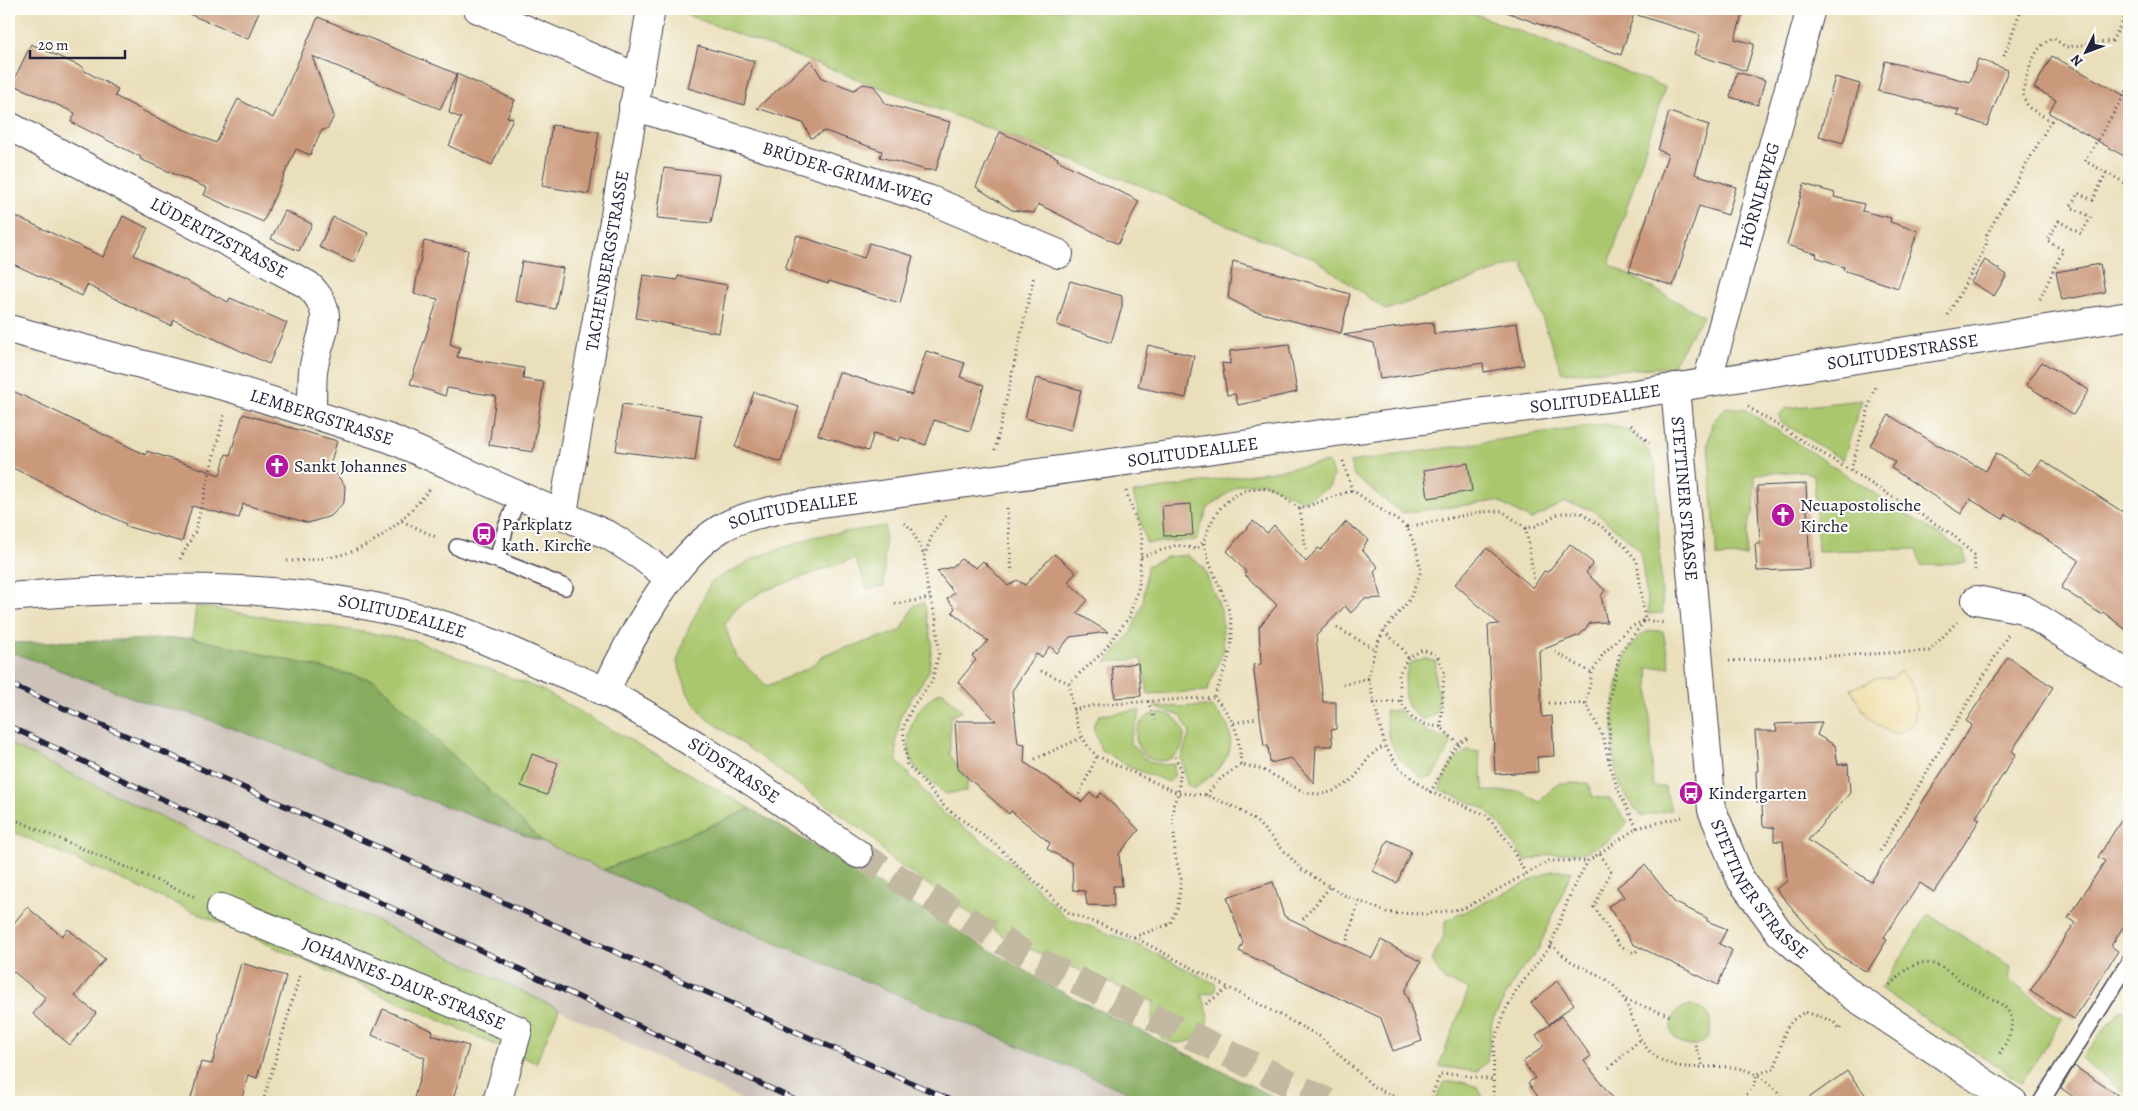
<svg xmlns="http://www.w3.org/2000/svg" width="2138" height="1111" font-family="Alegreya,serif">
  <style>
    .industrial { fill: #ccc2b9 }
    .green { fill: #aac76e; stroke: #667454 }
    .forest { fill: #87ac61; stroke: #54674e }
    .sand { fill: #eeda9e; stroke: #887e6c }
    .building { fill: #ca997c }
    .lines { fill: none; stroke-linecap: round; stroke-linejoin: round }
    .secondary-tunnel { stroke: #c2b9a1; stroke-width: 28; stroke-dasharray: 28 14; stroke-linecap: butt }
    .lane-casing { stroke: #403e4e; stroke-width: 18 }
    .street-casing { stroke: #403e4e; stroke-width: 30 }
    .secondary-casing { stroke: #403e4e; stroke-width: 30 }
    .path { stroke: #403e4e; stroke-width: 3; stroke-dasharray: 1 4; stroke-linecap: butt }
    .lane { stroke: #fff; stroke-width: 15 }
    .street { stroke: #fff; stroke-width: 28 }
    .secondary { stroke: #fff; stroke-width: 28 }
    .rail-casing { stroke: #22223b; stroke-width: 5.5 }
    .rail { stroke: #fdfcf7; stroke-width: 4; stroke-dasharray: 11; stroke-linecap: butt }
    .labels { text-anchor: middle; stroke-width: 4; stroke-linejoin: round; paint-order: stroke }
    .street-label { font-size: 18px; fill: #22223b; stroke: #fdfcf7 }
    .poi-label { font-size: 18px; fill: #22223b; stroke: #fdfcf7; text-anchor: start }
  </style>
  <rect width="100%" height="100%" fill="#fdfcf7"/>
  <filter id="ink" filterUnits="userSpaceOnUse"><feTurbulence type="fractalNoise" baseFrequency=".02" numOctaves="2"/><feDisplacementMap in="SourceGraphic" scale="10" xChannelSelector="R" yChannelSelector="G"/><feConvolveMatrix kernelMatrix="1 2 1 2 8 2 1 2 1" color-interpolation-filters="sRGB"/></filter>
  <filter id="wash" filterUnits="userSpaceOnUse"><feTurbulence type="fractalNoise" baseFrequency=".0096" numOctaves="4" result="noise"/><feDisplacementMap in="SourceGraphic" scale="20" xChannelSelector="R" yChannelSelector="G"/><feGaussianBlur stdDeviation="1.12" result="paint"/><feColorMatrix in="noise" values="0 0 0 0 0 0 0 0 0 0 0 0 0 0 0 0 0 1.4 0 .05"/><feComposite in="paint" operator="in"/></filter>
  <g filter="url(#wash)">
    <rect width="100%" height="100%" fill="#eadfbb"/>
    <path class="industrial" d="M9,651L149,704L193,714L543,842L1151,1102H746L559,1009L9,744Z"/>
    <path class="green" d="M671,9H1220L1235,16L1238,9H1462L1665,87L1609,264L1703,316L1671,367L1562,373L1522,262L1386,310L1314,258L1237,230L1147,188Z
      M1862,400L1843,460L1781,422L1779,415L1787,408Z
      M1726,407L1744,409L1964,551L1966,562L1921,566L1916,549L1818,551L1814,475L1803,471L1755,474L1754,512L1749,520L1746,556L1717,557L1708,444L1712,423Z
      M1605,424C1634,429 1642,439 1655,464L1663,613L1649,614L1640,550L1593,510L1564,502L1531,520L1497,501L1402,513L1354,476L1350,462Z
      M1329,462L1333,476L1329,487L1304,501L1265,483L1239,485L1208,508L1196,540L1146,543L1133,493Z
      M885,526L884,586L867,589L855,558L761,592L735,609L725,625L735,655L767,686L808,668L826,654L901,631L914,606L924,602L932,643L929,671L901,715L896,741L897,761L942,812L1008,860L1066,917L1140,946L1216,984L1215,992L1201,995C1233,1051 1137,1064 1154,1002L1011,941L889,858L872,837L705,717L688,694L677,662L686,634L711,582L757,557L817,536Z
      M1187,555L1203,567L1221,610L1224,649L1207,691L1148,694L1142,659L1106,662L1130,635L1143,602L1147,566L1166,557Z
      M196,606L414,640L542,690L751,809L603,870L543,842L374,680L192,638Z
      M1663,631L1670,667L1648,668L1653,787H1665L1671,810L1642,816C1631,805 1622,794 1618,778C1608,744 1611,652 1644,633C1649,630 1657,631 1663,631Z
      M1425,658L1436,662L1435,682L1440,694L1436,714L1423,720C1401,708 1401,684 1410,663Z
      M942,691L963,711L950,717V755L968,780L966,791L945,794C936,786 920,776 914,765C899,737 916,703 942,691Z
      M1211,706C1216,712 1226,720 1228,727C1239,757 1214,774 1194,789L1187,785L1181,757L1190,733L1181,716L1154,707Z
      M1140,710C1140,719 1132,729 1130,742C1144,759 1150,767 1174,764V776L1169,782L1132,768L1101,750L1093,726L1099,715Z
      M1399,710L1405,717L1429,732L1450,739L1451,744L1432,777L1422,778L1398,758L1389,737L1385,711Z
      M1136 737a24 24 0 1 1 48 0a24 24 0 1 1-48 0Z
      M9,744L559,1009L536,1063L9,830Z
      M1468,750L1479,752L1484,791H1521L1539,802L1559,783H1588L1593,797L1610,799L1628,823L1608,841L1585,852L1552,854L1525,861L1502,827L1485,809L1439,789L1451,764Z
      M1551,871H1572L1537,952L1518,974L1492,1021L1487,1062L1476,1072L1439,1066L1469,989L1445,981L1431,960L1444,936L1445,921Z
      M1928,914L2011,967L2009,980L2062,1019L2022,1083L1881,989Z
      M1671 1026a20 20 0 1 1 40 0a20 20 0 1 1-40 0Z
      M2121,1009L2129,1013V1095L2081,1059Z
      M1445,1082H1463L1478,1087L1485,1102H1434Z"/>
    <path class="forest" d="M192,638L374,680L543,842L193,714L149,704L9,651V643Z
      M751,809L1058,990L1284,1102H1151L603,870Z"/>
    <path class="sand" d="M1900,671C1918,687 1918,703 1913,725L1898,734C1871,726 1864,713 1851,689L1878,678H1892Z"/>
    <g id="blocks">
      <path class="building" d="M177,9H260L248,39Z
        M1505,9H1744L1735,39L1754,44L1746,71L1694,54L1700,35L1634,14L1621,55L1504,11Z
        M318,17L457,74L440,109L312,56L334,116L328,128L321,131L310,155L296,149L263,222L204,195L207,188L140,159L141,157L71,122L75,113L12,84L31,44L84,68L83,70L118,89L115,96L155,117L216,143L238,99L273,118Z
        M698,46L754,61L744,105L688,88Z
        M2052,56L2129,98V159L2049,113L2056,100L2034,88Z
        M1978,59L2008,70L1987,126L1957,115L1959,110L1878,91L1885,61L1970,82Z
        M811,60L822,78L854,90L863,84L874,86L886,104L950,122L936,170H926L880,157L882,151L825,131L811,138L803,123L757,108Z
        M1737,72L1765,80L1758,105L1730,97Z
        M457,74L515,100L507,117L513,118L492,165L449,146L461,118L449,113Z
        M1835,77L1860,84L1843,143L1819,136Z
        M1669,112L1709,125L1695,174L1736,187L1728,215L1699,206L1673,286L1629,271L1668,154L1658,150Z
        M552,125L599,132L589,194L542,186Z
        M1000,132L1058,158L1057,160L1139,201L1118,244L1038,204L1034,213L1012,210L976,187Z
        M664,168L720,175L711,223L657,218Z
        M1804,184L1835,193L1834,197L1864,204L1862,211L1891,218L1890,222L1918,231L1898,288L1843,270L1844,267L1816,257L1817,254L1787,245Z
        M285,211L312,224L299,251L271,239Z
        M9,213L103,257L123,216L148,228L134,255L228,302L230,298L287,323L269,364L174,320L171,326L87,285L82,296L9,262Z
        M333,217L368,233L354,263L319,247Z
        M797,235L864,258L869,243L913,256L900,303L829,281L828,284L785,269Z
        M424,241L468,250L450,344L460,348L457,357L524,368L523,379L544,382L533,452L489,445L496,396L447,388L445,396L410,384L438,299L414,294Z
        M1985,260L2007,275L1994,296L1971,282Z
        M522,261L563,268L555,309L515,301Z
        M1233,261L1350,294L1341,333L1253,311L1228,298Z
        M2100,264L2105,292L2062,300L2056,272Z
        M643,275L677,280L678,276L727,285L719,333L636,318Z
        M1070,281L1122,296V307L1111,343L1057,325Z
        M1433,322L1434,334L1517,323L1524,365L1484,372L1483,363L1380,379L1374,343L1343,335Z
        M1289,344L1297,392L1238,405L1235,394L1227,395L1222,363L1230,364V351Z
        M1148,345L1194,356L1186,398L1138,387Z
        M926,351L965,363L960,377L984,385L970,431L934,420L926,445L901,437L899,441L874,433L868,451L818,435L839,372L912,395Z
        M2042,362L2089,390L2073,415L2026,385Z
        M1036,378L1081,390L1071,430L1025,418Z
        M9,389L146,455L147,451L220,475L226,454L230,455L243,414L337,441L330,465L345,486L344,502L331,516L308,523L243,504L239,518L192,506L182,542L125,526L126,524L9,466Z
        M754,392L799,407L781,462L735,447Z
        M622,404L701,415L695,461L616,451Z
        M1889,415L1934,443L1986,471L1996,453L2030,475L2042,460L2129,516V632L2103,612L2101,614L2061,588L2079,560L2006,514L2003,519L1970,499L1961,514L1891,468L1895,462L1870,445Z
        M1468,463L1472,491L1428,498L1424,470Z
        M1806,484L1810,569L1757,571L1755,544H1760L1757,486Z
        M1191,504L1193,535L1164,536L1162,506Z
        M1253,521L1267,533L1274,525L1306,562L1318,548L1321,550L1346,522L1368,539L1362,550L1378,567L1374,571L1382,598L1364,599L1351,613L1345,606L1316,636L1323,702H1336V729L1331,730L1333,746H1316L1314,783L1291,758L1270,763L1268,746H1264L1253,665L1261,664L1259,627L1277,605L1244,574L1246,572L1227,551Z
        M1570,544L1593,563L1586,573L1605,590L1601,596L1607,622L1590,623L1580,635L1539,651L1542,717L1552,716L1554,756L1537,757L1538,772L1495,774L1488,625L1499,624L1455,584L1487,548L1533,588L1544,571L1548,572Z
        M1054,554L1076,572L1068,582L1088,600L1077,613L1108,632L1070,637L1057,653L1050,646L1042,657L1036,654L1012,691L1018,743L1025,744L1024,762L1082,802L1090,793L1097,798L1101,793L1139,830L1119,854L1122,886H1113L1114,906L1087,905L1085,891L1073,890L1072,863L1047,849L1050,843L1011,811L1009,814L958,769L955,721H996L958,682L976,660L972,656L988,641L952,612L955,608L947,599L954,593L937,571L952,567L961,559L976,568L983,561L1008,586L1017,580L1025,585Z
        M2008,657L2053,687L2012,751L2016,754L1976,817L1980,819L1934,892L1920,883L1884,937L1887,940L1867,972L1826,948L1776,889L1787,881L1783,841H1774V828L1763,826L1762,805L1757,802L1756,771H1758L1755,731H1777L1775,724L1822,722L1817,735L1835,745L1838,765L1848,764L1850,793L1808,840L1871,882L1972,725L1966,721Z
        M1138,663L1141,696L1115,698L1112,666Z
        M532,754L558,763L547,795L521,786Z
        M2129,808V918L2111,946L2118,951L2074,1019L2030,991L2075,923L2068,918L2105,861L2098,857Z
        M1388,840L1411,851L1397,883L1373,871Z
        M1645,865L1674,902L1707,918V921L1727,929L1719,944L1732,950L1718,985L1633,944L1608,906L1624,897L1617,887Z
        M1273,882L1284,916L1372,958L1381,940L1421,962L1405,991L1422,1041L1393,1051L1381,1018L1239,951L1243,943L1227,897Z
        M27,907L62,936L68,929L105,959L75,996L96,1013L70,1045L33,1014L46,998L9,968V929Z
        M241,963L286,976L257,1078L248,1075L241,1102H190L201,1062L212,1064Z
        M1557,981L1574,1004L1549,1024L1531,1003Z
        M383,1009L433,1031L431,1035L469,1046L452,1102H413L425,1058L372,1035Z
        M1561,1016L1591,1056L1584,1061L1616,1102H1542L1528,1083L1535,1078L1523,1062L1544,1046L1536,1035Z
        M2074,1066L2128,1102H2081L2061,1088Z
        M1847,1071L1871,1102H1803Z"/>
    </g>
  </g>
  <g filter="url(#ink)">
    <use href="#blocks" fill-opacity="0" stroke="#403e4e" stroke-width="1"/>
    <g class="lines">
      <path class="secondary-tunnel" d="M858,854L1031,958L1328,1102"/>
      <g class="lane-casing">
        <path id="lane" d="M519,496L506,527L497,560L565,587
          M457,547L497,560
          M2041,1102L2129,962"/>
      </g>
      <g class="street-casing">
        <g id="street">
          <path d="M478,9L639,78"/>
          <path id="s1" d="M633,106L928,199L1059,254"/>
          <path id="s2" d="M9,126L308,285C340,315 318,335 313,371C312,385 312,400 312,414"/>
          <path id="s3" d="M9,329L231,388L391,439L610,536L641,556L670,578"/>
          <path id="s4" d="M1707,382L1811,9"/>
          <path id="s5" d="M1675,387L1712,810L1741,880L1780,933L1852,995L2013,1102"/>
          <path id="s6" d="M563,513L651,9"/>
          <path d="M1976,600L2023,609L2129,675"/>
          <path id="s7" d="M221,908L518,1030L497,1102"/>
        </g>
      </g>
      <g class="secondary-casing">
        <g id="secondary">
          <path id="s8" d="M9,597C155,584 304,580 446,626C478,636 509,650 539,664C562,673 585,681 607,693C695,740 776,798 858,854"/>
          <path id="s9" d="M605,692C628,642 673,557 720,529C739,517 764,513 785,508L1467,414L1615,397L2129,316"/>
        </g>
      </g>
      <path class="path" d="M2004,56L2021,9
        M2129,87L2085,161L2129,185
        M2040,299L2063,250L2047,241L2059,221L2081,234L2091,217L2071,207L2078,193L2093,200L2106,173
        M1948,315L1986,246L1987,234L2051,121L2028,107L2022,94C2028,73 2031,48 2053,38L2066,47L2112,41L2129,10
        M1748,407L1952,534L1974,555L1975,570
        M1631,425L1649,443
        M995,450L1034,276
        M1343,461L1352,490L1407,527L1416,548L1421,571L1410,599L1383,632L1375,649L1368,678L1385,746L1399,768L1430,792L1486,815L1506,839L1526,874
        M1851,470L1875,386
        M1126,491L1142,538L1139,587L1129,617L1101,654L1069,683C1073,710 1076,737 1097,756L1178,793L1206,795L1238,809L1257,822L1301,869L1344,895L1389,913L1427,914L1465,908L1549,861H1588
        M1007,508L1012,573
        M1300,509L1306,552
        M946,516L934,531L924,556L927,586L936,618L939,653L932,681L913,706L903,728L907,764L945,807L995,844L1069,913L1134,937L1319,1036L1374,1087L1405,1102
        M402,521L436,537
        M904,523L911,528L924,555
        M1407,527L1480,512L1502,511L1526,528L1536,526L1560,513H1581L1601,526L1623,544L1637,561L1645,620L1629,628L1603,654L1592,673L1586,704L1603,736L1610,766
        M1526,528L1534,580
        M1204,543C1209,568 1222,588 1229,611C1238,641 1225,670 1214,697
        M1141,557L1177,545L1196,549C1206,542 1206,533 1211,523C1221,502 1242,485 1267,489C1278,491 1291,503 1300,509L1352,490
        M180,559L195,532L224,415
        M287,561C359,560 386,540 431,488
        M895,604L930,598
        M1337,628L1375,649
        M1384,631L1401,647L1408,658
        M1555,652L1592,673
        M1729,661L1929,651L1957,622
        M1041,671L1069,683
        M1343,685L1368,678
        M1148,701L1155,720
        M1373,703L1401,701
        M1549,703L1586,704
        M1073,710L1096,705L1214,697C1236,721 1239,733 1241,765
        M1234,723L1257,718
        M1441,727L1444,672L1437,655L1422,650L1408,658L1399,674L1401,701L1412,718L1427,725L1441,727L1458,744
        M1035,759L1081,738
        M1430,792C1444,773 1445,750 1468,738
        M1206,795L1221,778L1241,765C1247,766 1254,767 1260,769C1293,782 1310,809 1348,783C1364,772 1363,756 1385,746
        M1077,799L1097,756
        M9,817L195,897
        M1637,828L1618,790L1610,766L1609,700L1620,653L1645,620L1666,623
        M1880,851L2008,635
        M1600,854L1611,872L1594,907L1619,945L1634,953L1638,950
        M1303,919L1330,887
        M1134,937L1170,924L1178,906L1181,879L1175,855L1173,806L1178,793L1181,768L1175,757
        M1347,940L1359,901
        M1551,945C1558,951 1565,957 1572,962C1586,970 1603,975 1615,987C1634,1006 1632,1039 1655,1056C1695,1086 1741,1039 1785,1102
        M1890,985C1899,976 1910,963 1924,963C1942,963 1951,974 1964,983C2000,1006 2031,1006 1998,1056
        M1626,1000L1673,1017
        M1206,1004L1230,987
        M1695,1045L1703,1066
        M1609,1068L1641,1039
        M263,1102L300,974
        M1429,1102L1440,1075L1457,1074L1493,1080
        M1493,1102L1494,1044L1505,1011L1516,991L1551,945L1571,892L1588,861L1637,828L1682,817
        M1740,1102L1753,1087L1757,1074L1774,1069C1785,1044 1777,1027 1805,1012L1833,1021L1839,1029L1843,1025"/>
      <use href="#lane" class="lane"/>
      <use href="#street" class="street"/>
      <use href="#secondary" class="secondary"/>
      <g class="rail-casing">
        <path id="rail" d="M9,684L955,1102
          M9,726L799,1102"/>
      </g>
      <use href="#rail" class="rail"/>
    </g>
  </g>
  <defs>
    <g id="church-disc" transform="scale(1.25)"><circle r="9.5" fill="#b5179e" stroke="#fdfcf7"/><path d="M-1.2-6h2.4v3.5h3.3v2.4h-3.3V6h-2.4V-.1h-3.3v-2.4h3.3Z" fill="#fff"/></g>
    <g id="bus-disc" transform="scale(1.25)"><circle r="9.5" fill="#b5179e" stroke="#fdfcf7"/><path d="M-5-6H5V4H4V6H2V4H-2V6H-4V4H-5ZM-3.5-4V0h7V-4ZM-3.5 1.2v1.5H-2V1.2ZM2 1.2v1.5H3.5V1.2Z" fill="#fff"/></g>
  </defs>
  <g fill-rule="evenodd">
    <use href="#church-disc" x="277" y="466"/>
    <use href="#church-disc" x="1783" y="515"/>
    <use href="#bus-disc" x="484" y="534"/>
    <use href="#bus-disc" x="1691" y="793"/>
  </g>
  <g class="labels">
    <g class="street-label">
      <text dy="6" stroke="none"><textPath href="#s1" startOffset="225">BRÜDER-GRIMM-WEG</textPath></text>
      <text dy="6" stroke="none"><textPath href="#s4" startOffset="194">HÖRNLEWEG</textPath></text>
      <text dy="6" stroke="none"><textPath href="#s2" startOffset="238">LÜDERITZSTRASSE</textPath></text>
      <text dy="6" stroke="none"><textPath href="#s6" startOffset="256">TACHENBERGSTRASSE</textPath></text>
      <text dy="6" stroke="none"><textPath href="#s9" startOffset="1399">SOLITUDESTRASSE</textPath></text>
      <text dy="6" stroke="none"><textPath href="#s9" startOffset="1088">SOLITUDEALLEE</textPath></text>
      <text dy="6" stroke="none"><textPath href="#s3" startOffset="325">LEMBERGSTRASSE</textPath></text>
      <text dy="6" stroke="none"><textPath href="#s9" startOffset="682">SOLITUDEALLEE</textPath></text>
      <text dy="6" stroke="none"><textPath href="#s5" startOffset="112">STETTINER STRASSE</textPath></text>
      <text dy="6" stroke="none"><textPath href="#s9" startOffset="278">SOLITUDEALLEE</textPath></text>
      <text dy="6" stroke="none"><textPath href="#s8" startOffset="396">SOLITUDEALLEE</textPath></text>
      <text dy="6" stroke="none"><textPath href="#s8" startOffset="764">SÜDSTRASSE</textPath></text>
      <text dy="6" stroke="none"><textPath href="#s5" startOffset="518">STETTINER STRASSE</textPath></text>
      <text dy="6" stroke="none"><textPath href="#s7" startOffset="198">JOHANNES-DAUR-STRASSE</textPath></text>
    </g>
    <g class="poi-label">
      <text x="294" y="472">Sankt Johannes</text>
      <text x="1800" y="511">Neuapostolische<tspan x="1800" dy="21">Kirche</tspan></text>
      <text x="502" y="530">Parkplatz<tspan x="502" dy="21">kath. Kirche</tspan></text>
      <text x="1708" y="799">Kindergarten</text>
    </g>
  </g>
  <rect width="2138" height="1111" fill="none" stroke="#fdfcf7" stroke-width="30"/>
  <g transform="translate(2086 52) rotate(228)" stroke="#fdfcf7" stroke-width="4" paint-order="stroke">
  <path d="M0-4L9 19L0 12L-9 19Z" fill="#22223b"/>
  <text y="-8" font-size="14" font-weight="bold" text-anchor="middle" fill="#22223b">N</text>
  </g>
  <path d="M30 50v8h95v-8" fill="none" stroke="#22223b" stroke-width="2.5"/>
  <text x="38" y="50" font-size="15" fill="#22223b" stroke="#fdfcf7" stroke-width="4" paint-order="stroke">20 m</text>
</svg>
